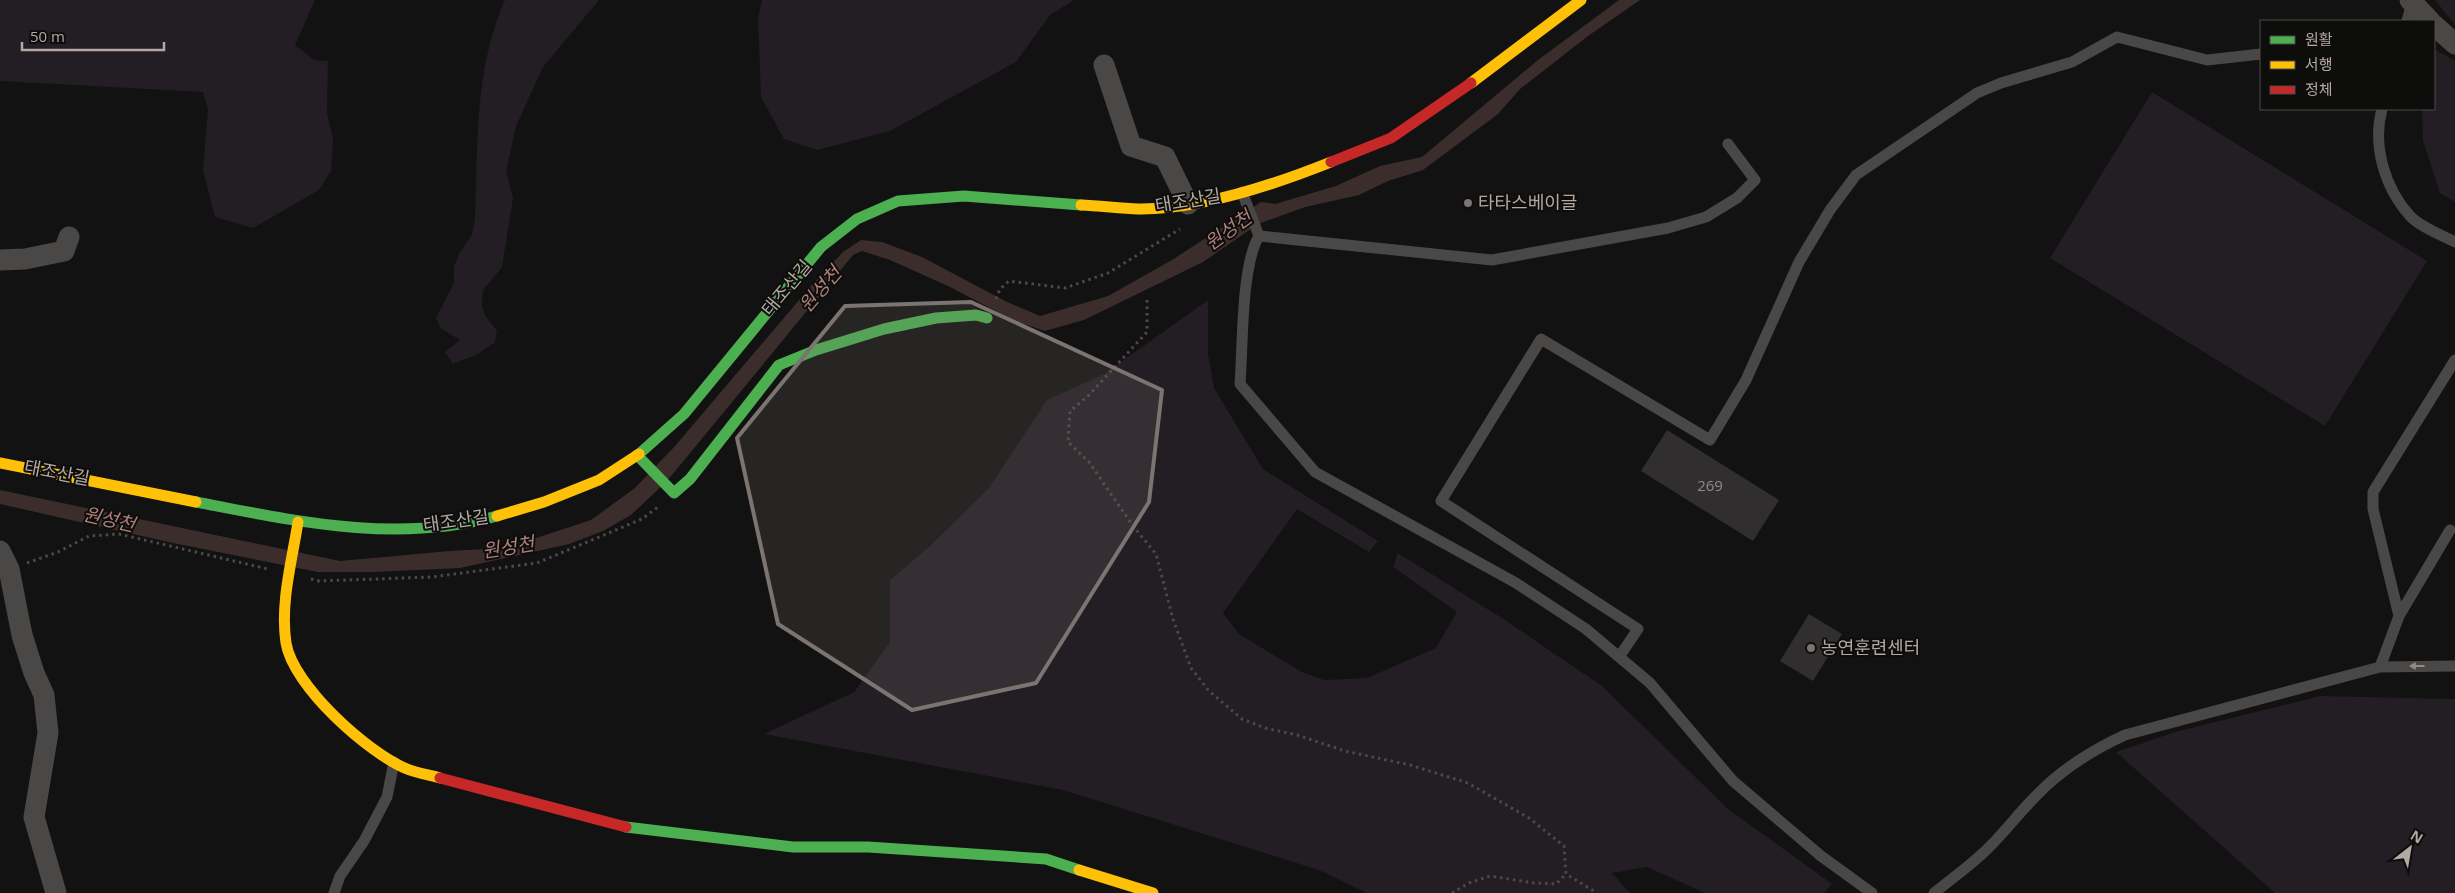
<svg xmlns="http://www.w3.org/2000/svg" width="2455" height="893" font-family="'Open Sans','Noto Sans KR',sans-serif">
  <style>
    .green { fill: #231d24 }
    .water { fill: #3b2d2c }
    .building { fill: #302e2e }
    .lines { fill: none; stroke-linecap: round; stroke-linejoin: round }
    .path { stroke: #4c4948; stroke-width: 3; stroke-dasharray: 2.5 4; stroke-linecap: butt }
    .lane { stroke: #4a4846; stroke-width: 11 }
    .street { stroke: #4a4846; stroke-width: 21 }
    .fast { stroke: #4caf50; stroke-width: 11 }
    .slow { stroke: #ffc107; stroke-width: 11 }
    .jam { stroke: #c62828; stroke-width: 11 }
    .oneway { fill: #948b86 }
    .marked { fill: #7b7470; fill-opacity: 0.2; stroke: #7b7470; stroke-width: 4; stroke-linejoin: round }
    .poi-dot { fill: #7b7470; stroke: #0d0d0c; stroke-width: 2 }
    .labels { text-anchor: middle; stroke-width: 4; stroke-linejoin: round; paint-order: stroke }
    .number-label { font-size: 15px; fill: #928a85 }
    .street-label { font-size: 18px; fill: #b3a8a2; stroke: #0d0d0c }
    .poi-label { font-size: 18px; fill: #b3a8a2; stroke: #0d0d0c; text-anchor: start }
    .water-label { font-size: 19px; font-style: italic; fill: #af8079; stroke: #0d0d0c }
  </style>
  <rect width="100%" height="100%" fill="#121212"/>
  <path class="green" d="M0,0H315L295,45L314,60L328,61L327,113L333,139L331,171L319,190L253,228L215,217L203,170L208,110L203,92L0,81Z
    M505,0H599L543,67L516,126L506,171L513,198L502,267L483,290L482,306L486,317L497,331L495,342L478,354L453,364L445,352L460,340L440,328L436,318L454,283V266L460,252L472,235L475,218C478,144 474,70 505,0Z
    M762,0H1074L1050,15L1016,62L890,131L817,150L784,139L761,97L758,18Z
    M2435,0H2455V25Z
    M2434,49L2455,61V202L2440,193L2423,141L2422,109H2434Z
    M2152,92L2427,261L2325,426L2050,258Z
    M1208,300V354L1214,388L1263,469L1378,541L1369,552L1297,509L1223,613L1239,634L1302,672L1324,680L1367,678L1436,648L1457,612L1393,567L1398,553L1505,620L1602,686L1728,809L1832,884L1824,893H1705L1647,867L1612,873L1630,893H1367L1319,870L1063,790L764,734L854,692L890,642V580L929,547L989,488L1047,400L1104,374Z
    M2320,696L2455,699V893H2275L2116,752L2175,732Z"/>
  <path class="water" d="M1619,0H1640L1588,36L1520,89L1498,114L1423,170L1388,181L1359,195L1305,207L1258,224L1203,262L1084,320L1045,331L1015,321L948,286L890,260L862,251L853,255L667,481L631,515L603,531L569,544L460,568L374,572H318L173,543L0,504V490L340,561L450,551L506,548L591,520L635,488L675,446L811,286L843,252L861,240L882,242L922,257L1007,302L1040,316L1108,296L1172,260L1261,202L1275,204L1336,186L1380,166L1422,157L1538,60Z"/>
  <path class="building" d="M1667,430L1779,500L1753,541L1641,471Z
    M1809,614L1842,634L1813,681L1780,661Z"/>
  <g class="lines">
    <path class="path" d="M996,299L1000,289L1009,281L1065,288L1108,273L1180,229
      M1147,300V332L1088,396L1070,411L1068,442L1089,462L1133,526L1156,554L1173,619L1191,668L1209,691L1242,719L1265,728L1297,735L1345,751L1410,765L1468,783L1529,818L1564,846L1566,874L1597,893
      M27,563L58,552L89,536L119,534L268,569
      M311,579L319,581L432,577L537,563L642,519L658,507
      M1452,893L1469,883L1490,876L1534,883L1556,884L1566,874"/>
    <path class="lane" d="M2407,21L2412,3
      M2382,109C2372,146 2385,189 2411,217C2422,228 2442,235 2455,242
      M1242,192L1259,236C1241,266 1243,346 1240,384L1315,472L1516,583L1586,629L1650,683L1733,781L1821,856L1872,893
      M1259,236L1492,260L1668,228L1706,217L1737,198L1755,180L1728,144
      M2399,616L2450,530
      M1619,657L1638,629L1441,501L1541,339L1710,440L1746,380L1799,262L1830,210L1856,175L1977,93L2001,83L2072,62L2117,37L2207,60L2261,54
      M2380,667L2455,666
      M334,893L340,876L364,841L387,797L394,762
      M1934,893C1950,880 1967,868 1982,854C2001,837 2016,816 2034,798C2060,770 2090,751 2125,735L2380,667L2399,616L2373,509V492L2455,360"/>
    <path class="street" d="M2410,0L2430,21
      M2434,25L2455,44
      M1104,65L1131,146L1165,157L1188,204
      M0,260L25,259L64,251L69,237
      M0,551L9,569L22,635L34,673L44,695L48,733L34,817L56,893"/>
    <path class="fast" d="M639,454L684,414L821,247L857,219L898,201L964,196L1081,205
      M637,455L674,493L690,479L779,365L816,350L884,329L936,318L976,315L987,318
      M196,502C295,521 397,544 497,516
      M626,827L793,847H868L1046,859L1079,870"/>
    <path class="slow" d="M1471,83L1581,0
      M1081,205C1100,206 1119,208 1138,209C1198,210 1276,184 1331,162
      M0,463L196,502
      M497,516L544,502L599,480L639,454
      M298,522C292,561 280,603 286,643C293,686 368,753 407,769C417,773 429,775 440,778
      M1079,870L1153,893"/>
    <path class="jam" d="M1331,162L1391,138L1471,83
      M440,778L626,827"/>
  </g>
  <defs><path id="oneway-solid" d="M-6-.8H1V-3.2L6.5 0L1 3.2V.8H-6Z" transform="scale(1.25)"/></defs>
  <use class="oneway" href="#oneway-solid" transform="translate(2417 666) rotate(180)"/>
  <path class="marked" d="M971,302L1162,390L1149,502L1036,683L912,710L778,624L737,438L845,306Z"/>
  <g class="poi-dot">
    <circle cx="1468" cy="203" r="5"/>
    <circle cx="1811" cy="648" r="5"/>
  </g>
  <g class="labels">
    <g class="number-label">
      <text x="1710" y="491">269</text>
    </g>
    <g class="street-label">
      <text transform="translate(1188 201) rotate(-9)" y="6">태조산길</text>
      <text transform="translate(787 288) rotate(-50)" y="6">태조산길</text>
      <text transform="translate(57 473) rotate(11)" y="6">태조산길</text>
      <text transform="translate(456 521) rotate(-8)" y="6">태조산길</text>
    </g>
    <g class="poi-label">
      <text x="1478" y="209">타타스베이글</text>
      <text x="1821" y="654">농연훈련센터</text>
    </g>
    <g class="water-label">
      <text transform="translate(1228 230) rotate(-36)" y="7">원성천</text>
      <text transform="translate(820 289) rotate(-49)" y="7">원성천</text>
      <text transform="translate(109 519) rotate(13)" y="7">원성천</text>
      <text transform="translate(508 547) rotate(-9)" y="7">원성천</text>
    </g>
  </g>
  <rect x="2260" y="20" width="175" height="90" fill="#0d0d0c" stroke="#4f4b48"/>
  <rect x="2270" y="36" width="25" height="8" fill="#4caf50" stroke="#4f4b48"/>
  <text x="2305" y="45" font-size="15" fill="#b3a8a2">원활</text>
  <rect x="2270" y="61" width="25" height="8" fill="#ffc107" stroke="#4f4b48"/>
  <text x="2305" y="70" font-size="15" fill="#b3a8a2">서행</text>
  <rect x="2270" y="86" width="25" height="8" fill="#c62828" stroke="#4f4b48"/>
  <text x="2305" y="95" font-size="15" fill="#b3a8a2">정체</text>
  <g transform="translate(2410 848) rotate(31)" stroke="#0d0d0c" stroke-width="4" paint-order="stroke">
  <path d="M0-4L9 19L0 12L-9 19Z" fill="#b3a8a2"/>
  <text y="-8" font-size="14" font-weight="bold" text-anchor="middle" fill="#b3a8a2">N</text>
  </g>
  <path d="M22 42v8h142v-8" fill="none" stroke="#b3a8a2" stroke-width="2.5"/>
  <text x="30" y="42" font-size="15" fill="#b3a8a2" stroke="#0d0d0c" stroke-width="4" paint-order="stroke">50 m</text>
</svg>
